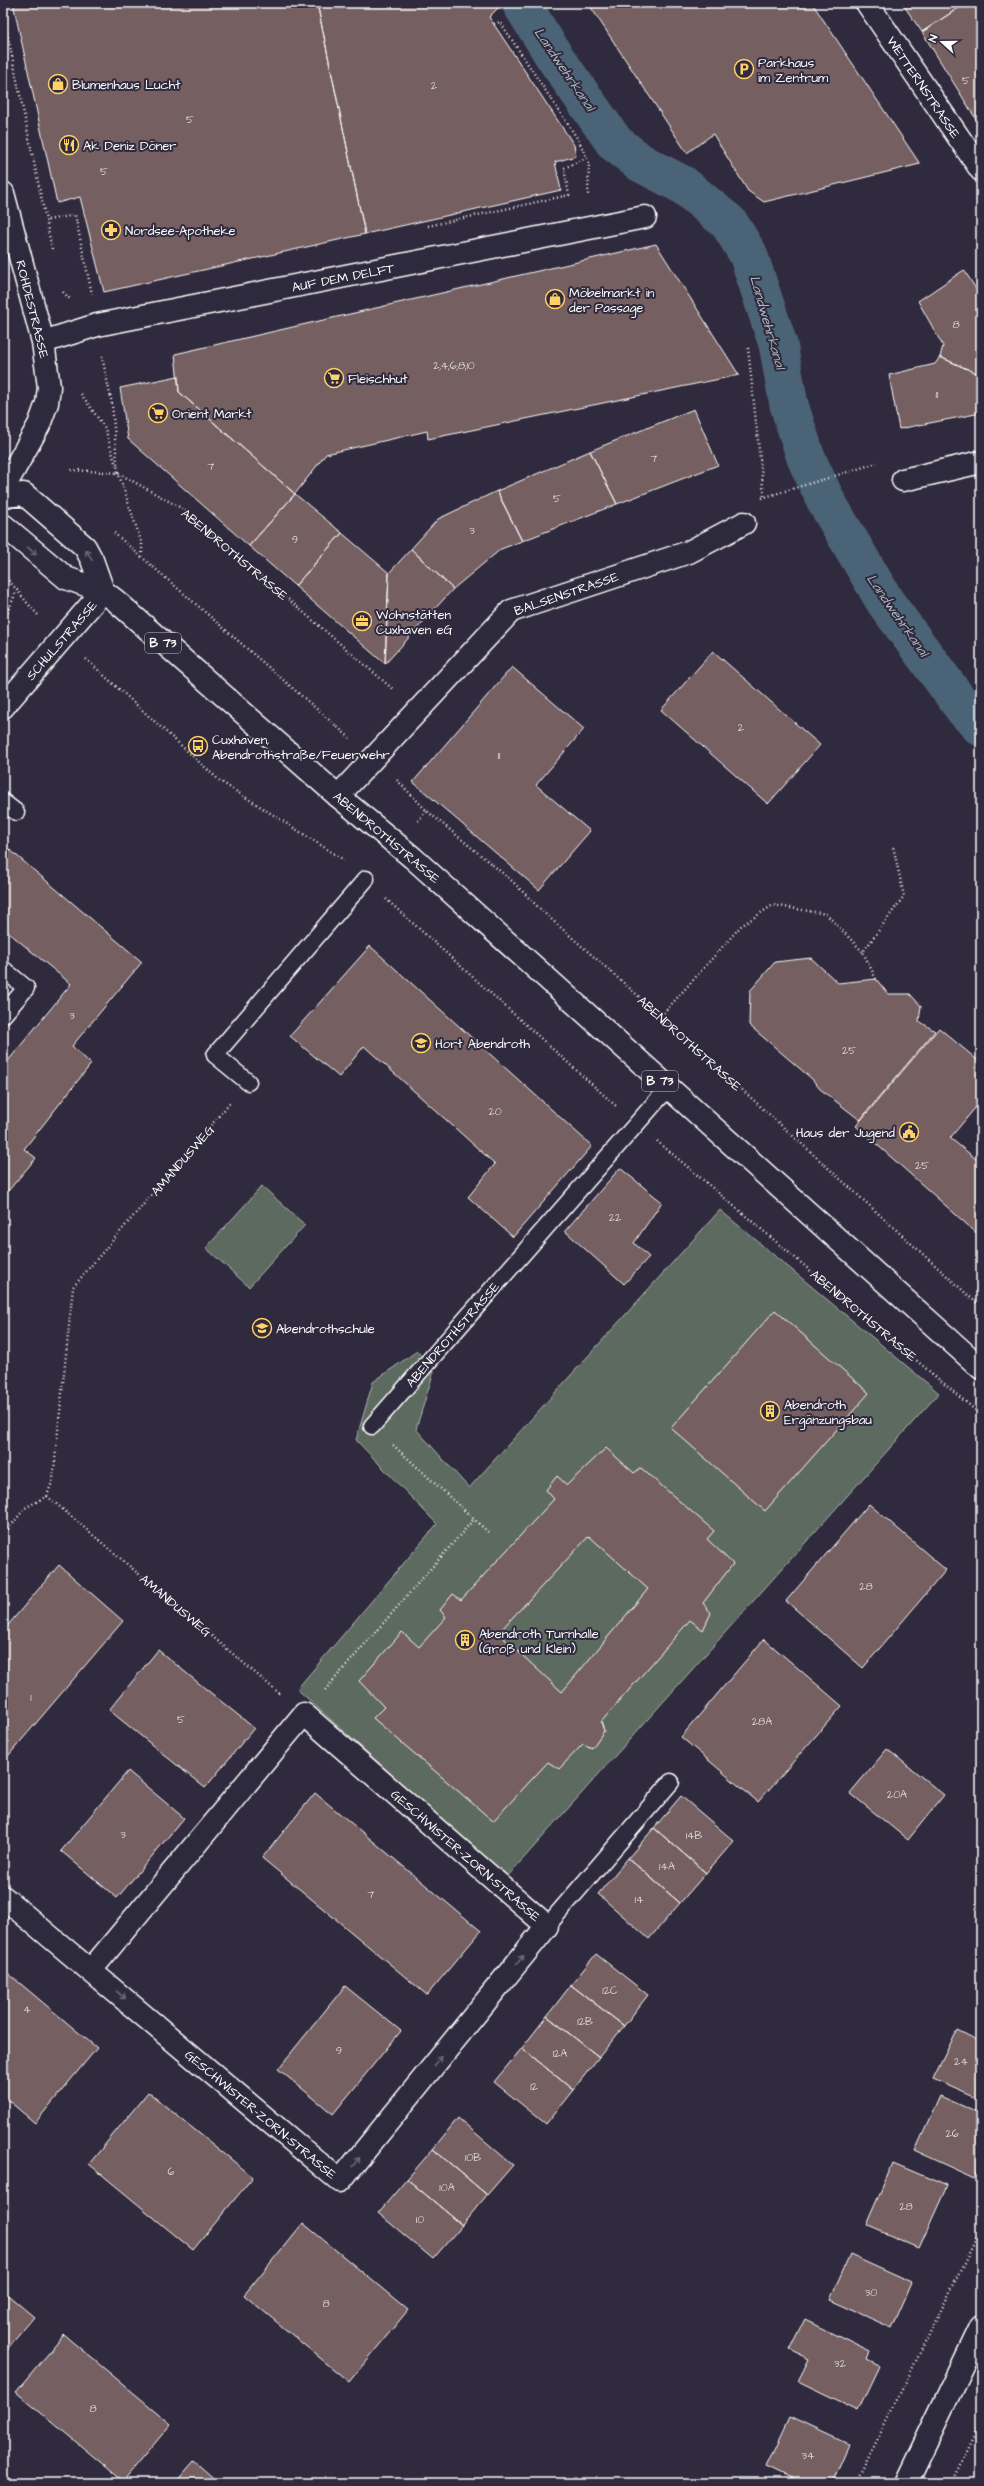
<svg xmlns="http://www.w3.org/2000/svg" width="984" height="2486" font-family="'Architects Daughter',sans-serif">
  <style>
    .green { fill: #5d6a5f; stroke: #aeb4af }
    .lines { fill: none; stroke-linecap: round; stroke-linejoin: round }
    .canal { stroke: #4b6376; stroke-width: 39 }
    .building { fill: #745e61; stroke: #fff; fill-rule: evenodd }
    .lane-casing { stroke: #fff; stroke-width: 19 }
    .street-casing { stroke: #fff; stroke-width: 25 }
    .secondary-casing { stroke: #fff; stroke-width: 25 }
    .primary-casing { stroke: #fff; stroke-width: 25 }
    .path { stroke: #fff; stroke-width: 2.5; stroke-dasharray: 1 3; stroke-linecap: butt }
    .lane { stroke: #2f2a3d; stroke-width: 16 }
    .street { stroke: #2f2a3d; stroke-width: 22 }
    .secondary { stroke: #2f2a3d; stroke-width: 22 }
    .primary { stroke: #2f2a3d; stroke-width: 22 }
    .oneway { stroke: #6d6a77 }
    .labels { text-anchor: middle; stroke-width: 4; stroke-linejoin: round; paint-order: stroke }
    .number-label { font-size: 11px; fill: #dcd7d8 }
    .shield { fill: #2f2a3d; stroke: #c1bfc5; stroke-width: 1 }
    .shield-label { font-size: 12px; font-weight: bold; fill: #fff }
    .poi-label { font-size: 13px; fill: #fff; stroke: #2f2a3d; text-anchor: start }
    .street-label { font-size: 13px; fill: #fff; stroke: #2f2a3d }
    .water-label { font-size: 14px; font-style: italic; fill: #aeb9c1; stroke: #2f2a3d }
  </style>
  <rect width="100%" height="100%" fill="#2f2a3d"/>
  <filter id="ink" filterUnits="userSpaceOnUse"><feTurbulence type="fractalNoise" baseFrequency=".025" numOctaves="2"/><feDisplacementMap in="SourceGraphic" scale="8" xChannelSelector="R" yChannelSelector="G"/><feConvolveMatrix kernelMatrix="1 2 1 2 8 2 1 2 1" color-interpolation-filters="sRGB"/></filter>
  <g filter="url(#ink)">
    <path class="green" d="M262,1186L305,1225L249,1287L206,1248Z
      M720,1210L939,1393L506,1878L297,1689L437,1524L356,1440L373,1382L417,1351L434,1371L416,1429L469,1488Z"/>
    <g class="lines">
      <path class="canal" d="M521,3L556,59L615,143L641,163L683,185L729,223L748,254L778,344L789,405L806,458L827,503L886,603L965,710L981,727"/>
    </g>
    <path class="building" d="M13,3H317L365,234L104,292L80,197L57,203Z
      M317,3H503L489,17L574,145L576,156L555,162L561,190L365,234Z
      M588,3H812L920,164L764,202L748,191L713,134L687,153Z
      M902,3H966L922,32Z
      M966,3L981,4V127L922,32Z
      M656,244L739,375L428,439L427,431L326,454L295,494L179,392L175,354Z
      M964,270L981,297V375L940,357L943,346L918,301Z
      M940,357L981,375V413L899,429L889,375L935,364Z
      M178,376L179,392L295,494L249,546L128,439L120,388Z
      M694,409L718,465L617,504L590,451Z
      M590,451L617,504L522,541L497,491Z
      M497,491L522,541L501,549L453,589L411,549L438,519Z
      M295,494L342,533L295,586L249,546Z
      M342,533L389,573L385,664L295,586Z
      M411,549L453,589L385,664L389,573Z
      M713,651L820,745L768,804L661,710Z
      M512,667L584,729L536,785L590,831L539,890L413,782Z
      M3,844L142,962L72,1046L91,1064L24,1149L36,1158L3,1197V1067L71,984L3,928Z
      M370,946L592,1146L513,1237L468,1197L495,1164L364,1046L339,1077L290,1036Z
      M811,958L838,983L876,979L888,994H910L921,1006L919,1021L935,1031L860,1120L820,1089L812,1079L749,1025L750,991L775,962Z
      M939,1028L981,1063V1101L950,1138L981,1163V1237L856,1126Z
      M620,1168L662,1202L634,1243L649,1257L624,1284L565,1231Z
      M775,1310L869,1393L765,1511L671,1428Z
      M606,1448L634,1473L641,1468L714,1531L707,1539L733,1564L703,1603L711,1613L703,1630L690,1620L601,1722L604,1731L592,1748L583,1744L559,1769L548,1762L493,1821L373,1718L384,1707L359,1681L402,1632L419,1647L446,1617L440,1610L453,1594L461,1600L554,1499L546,1490L557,1476L567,1485ZM589,1536L648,1589L562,1692L498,1633Z
      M869,1504L946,1570L863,1668L786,1601Z
      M59,1565L123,1621L3,1762V1631Z
      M764,1639L842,1706L758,1802L681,1737Z
      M158,1650L254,1728L205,1788L109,1710Z
      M887,1749L944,1795L908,1840L850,1793Z
      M128,1771L184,1818L117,1898L61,1851Z
      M315,1793L481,1931L427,1995L262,1858Z
      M681,1796L734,1841L706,1873L654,1828Z
      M654,1828L706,1873L680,1903L628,1858Z
      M628,1858L680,1903L649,1939L598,1894Z
      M596,1954L648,1995L624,2026L571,1985Z
      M3,1969L97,2048L35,2123L3,2096Z
      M571,1985L624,2026L599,2057L547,2016Z
      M345,1986L401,2031L333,2114L278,2069Z
      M547,2016L599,2057L573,2090L522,2048Z
      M957,2030L981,2042V2100L933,2079Z
      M522,2048L573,2090L546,2124L494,2082Z
      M148,2092L253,2177L193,2250L89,2164Z
      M940,2096L981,2114V2163L974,2178L915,2151Z
      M458,2118L513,2165L487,2195L433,2149Z
      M433,2149L487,2195L462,2225L407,2179Z
      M893,2163L947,2186L919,2248L866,2225Z
      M407,2179L462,2225L433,2259L378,2213Z
      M303,2223L408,2310L349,2382L244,2295Z
      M850,2255L912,2283L892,2328L830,2300Z
      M3,2291L34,2317L3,2354Z
      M805,2320L870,2352L867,2360L879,2366L858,2410L798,2381L809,2359L790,2350Z
      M64,2335L171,2424L123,2481L16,2392Z
      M790,2417L848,2444L831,2483H803L767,2466Z
      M194,2461L219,2483H175Z"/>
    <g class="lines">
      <g class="lane-casing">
        <path id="lane" d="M3,802L16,812
          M3,969L26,988L3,1015
          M248,1082L215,1055L366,879
          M372,1426L668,1088
          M547,1926L671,1782"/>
      </g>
      <g class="street-casing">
        <path id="street" d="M867,3L981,170
          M3,193L43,342L49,387L47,403L39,425L3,489
          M43,342L97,325L645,217
          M903,480L981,462
          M3,707L103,591
          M338,796L511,611L689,552L744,523
          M3,1897L340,2181L547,1926L304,1714L91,1970"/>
      </g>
      <g class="secondary-casing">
        <path id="secondary" d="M906,2483L981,2327"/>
      </g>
      <g class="primary-casing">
        <path id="primary" d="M3,496L24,494L85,547L92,560L103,591
          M3,525L66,578L103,591L116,601L338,796L413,858L981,1368"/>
      </g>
      <path class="path" d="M3,13L52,249
        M494,24L500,22L579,141L589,163L588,197
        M48,220L75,215L92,294
        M428,226L569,195L564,168L586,158
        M63,292L71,300
        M748,348L764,496
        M102,356L112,404L118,473
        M81,394L105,428L116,466
        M71,470L118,473L183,509L394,690
        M118,472L142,544V555
        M762,498L877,463
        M114,533L350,738
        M3,575C17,588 26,603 39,616
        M3,624L17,589
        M86,659L220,781L344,860
        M397,780L427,811L511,880L542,911L661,1016L981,1307
        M418,821L426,811
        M386,899L616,1106
        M876,979L863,952L904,896L893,846
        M661,1016L741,926L773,905L826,914L863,952
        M657,1141L981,1415
        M393,1445L488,1532
        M47,1496L280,1694
        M3,1536L25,1508L47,1496L53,1479L73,1287L230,1103
        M325,1690L474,1519
        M856,2483L981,2229
        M951,2483L981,2422"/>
      <use href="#lane" class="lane"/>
      <use href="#street" class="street"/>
      <use href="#secondary" class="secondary"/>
      <use href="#primary" class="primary"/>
    </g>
    <defs><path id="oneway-shaft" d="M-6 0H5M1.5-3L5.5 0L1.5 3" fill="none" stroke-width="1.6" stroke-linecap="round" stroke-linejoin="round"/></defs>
    <g class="oneway">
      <use href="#oneway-shaft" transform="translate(32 551) rotate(40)"/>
      <use href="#oneway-shaft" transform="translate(89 555) rotate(-120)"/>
      <use href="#oneway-shaft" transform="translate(520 1960) rotate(-51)"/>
      <use href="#oneway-shaft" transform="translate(121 1995) rotate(40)"/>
      <use href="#oneway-shaft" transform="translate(438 2061) rotate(-51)"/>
      <use href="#oneway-shaft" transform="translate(356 2162) rotate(-51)"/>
    </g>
  </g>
  <defs>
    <g id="parking-ring" transform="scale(1)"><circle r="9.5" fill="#2f2a3d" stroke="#ffd166" stroke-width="1.5"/><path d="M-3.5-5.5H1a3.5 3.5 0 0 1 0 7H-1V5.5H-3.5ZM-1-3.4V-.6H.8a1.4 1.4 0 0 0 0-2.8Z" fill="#ffd166"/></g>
    <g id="shop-ring" transform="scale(1)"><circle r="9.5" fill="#2f2a3d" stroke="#ffd166" stroke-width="1.5"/><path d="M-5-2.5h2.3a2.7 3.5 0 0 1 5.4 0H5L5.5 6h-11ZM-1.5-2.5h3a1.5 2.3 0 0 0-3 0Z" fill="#ffd166"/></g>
    <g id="restaurant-ring" transform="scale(1)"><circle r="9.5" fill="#2f2a3d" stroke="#ffd166" stroke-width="1.5"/><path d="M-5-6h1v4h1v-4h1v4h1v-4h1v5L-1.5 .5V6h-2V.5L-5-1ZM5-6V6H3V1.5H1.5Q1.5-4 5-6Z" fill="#ffd166"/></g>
    <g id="pharmacy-ring" transform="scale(1)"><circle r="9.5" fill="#2f2a3d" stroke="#ffd166" stroke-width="1.5"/><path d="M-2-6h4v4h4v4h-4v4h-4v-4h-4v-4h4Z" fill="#ffd166"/></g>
    <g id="supermarket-ring" transform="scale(1)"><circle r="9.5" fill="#2f2a3d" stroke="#ffd166" stroke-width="1.5"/><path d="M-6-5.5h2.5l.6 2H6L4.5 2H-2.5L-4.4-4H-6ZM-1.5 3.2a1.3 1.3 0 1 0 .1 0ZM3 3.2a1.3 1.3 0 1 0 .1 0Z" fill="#ffd166"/></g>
    <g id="office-ring" transform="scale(1)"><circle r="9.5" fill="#2f2a3d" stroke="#ffd166" stroke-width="1.5"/><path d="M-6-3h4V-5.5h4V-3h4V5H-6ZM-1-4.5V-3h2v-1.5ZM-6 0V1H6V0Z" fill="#ffd166"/></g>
    <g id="bus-ring" transform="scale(1)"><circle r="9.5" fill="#2f2a3d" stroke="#ffd166" stroke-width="1.5"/><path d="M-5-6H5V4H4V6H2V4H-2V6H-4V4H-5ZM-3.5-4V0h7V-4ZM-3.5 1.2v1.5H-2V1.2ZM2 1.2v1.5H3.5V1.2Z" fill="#ffd166"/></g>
    <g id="school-ring" transform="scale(1)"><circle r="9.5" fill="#2f2a3d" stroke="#ffd166" stroke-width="1.5"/><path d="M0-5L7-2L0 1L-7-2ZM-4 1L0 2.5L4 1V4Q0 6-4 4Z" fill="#ffd166"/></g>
    <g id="civic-ring" transform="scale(1)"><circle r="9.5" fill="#2f2a3d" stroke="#ffd166" stroke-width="1.5"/><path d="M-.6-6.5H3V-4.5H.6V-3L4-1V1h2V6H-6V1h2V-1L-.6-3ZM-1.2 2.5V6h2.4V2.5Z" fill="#ffd166"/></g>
    <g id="building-ring" transform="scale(1)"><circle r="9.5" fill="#2f2a3d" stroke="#ffd166" stroke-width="1.5"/><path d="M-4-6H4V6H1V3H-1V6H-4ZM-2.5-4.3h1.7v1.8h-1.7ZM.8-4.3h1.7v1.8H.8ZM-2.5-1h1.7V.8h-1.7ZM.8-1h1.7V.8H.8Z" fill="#ffd166"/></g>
  </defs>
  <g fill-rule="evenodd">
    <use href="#parking-ring" x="744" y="69"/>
    <use href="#shop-ring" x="58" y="84"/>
    <use href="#restaurant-ring" x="69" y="145"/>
    <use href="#pharmacy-ring" x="111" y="230"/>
    <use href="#shop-ring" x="555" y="299"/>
    <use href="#supermarket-ring" x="334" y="378"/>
    <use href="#supermarket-ring" x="158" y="413"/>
    <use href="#office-ring" x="362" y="621"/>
    <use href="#bus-ring" x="198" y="746"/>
    <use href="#school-ring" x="421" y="1043"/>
    <use href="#civic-ring" x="909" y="1132"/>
    <use href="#school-ring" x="262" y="1328"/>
    <use href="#building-ring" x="770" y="1411"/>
    <use href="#building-ring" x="465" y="1640"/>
  </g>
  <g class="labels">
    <g class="number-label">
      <text x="966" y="84">5</text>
      <text x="434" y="89">2</text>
      <text x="190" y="123">5</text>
      <text x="104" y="175">5</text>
      <text x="956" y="328">8</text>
      <text x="454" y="369">2;4;6;8;10</text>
      <text x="937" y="398">11</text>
      <text x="654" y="462">7</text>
      <text x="211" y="470">7</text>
      <text x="557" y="502">5</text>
      <text x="472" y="534">3</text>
      <text x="295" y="543">9</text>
      <text x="741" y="731">2</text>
      <text x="499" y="759">11</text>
      <text x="72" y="1019">3</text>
      <text x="849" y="1054">25</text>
      <text x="495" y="1115">20</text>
      <text x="922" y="1169">25</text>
      <text x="615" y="1221">22</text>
      <text x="866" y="1590">28</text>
      <text x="31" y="1701">1</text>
      <text x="181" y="1723">5</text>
      <text x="762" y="1725">28A</text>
      <text x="897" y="1798">20A</text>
      <text x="123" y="1838">3</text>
      <text x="694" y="1839">14B</text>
      <text x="667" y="1870">14A</text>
      <text x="371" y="1898">7</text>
      <text x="639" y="1903">14</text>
      <text x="610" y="1994">12C</text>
      <text x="27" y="2013">4</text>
      <text x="585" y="2025">12B</text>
      <text x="339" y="2054">9</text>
      <text x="560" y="2057">12A</text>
      <text x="961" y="2065">24</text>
      <text x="534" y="2090">12</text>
      <text x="952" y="2137">26</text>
      <text x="473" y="2161">10B</text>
      <text x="171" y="2175">6</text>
      <text x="447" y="2191">10A</text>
      <text x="906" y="2210">28</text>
      <text x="420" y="2223">10</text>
      <text x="871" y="2296">30</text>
      <text x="326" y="2307">8</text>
      <text x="840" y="2367">32</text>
      <text x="93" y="2412">8</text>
      <text x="808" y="2459">34</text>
    </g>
    <g class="shield">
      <rect x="145" y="633" width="36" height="20" rx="3"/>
      <rect x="642" y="1071" width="36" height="20" rx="3"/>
    </g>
    <g class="shield-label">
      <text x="163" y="647">B 73</text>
      <text x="660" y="1085">B 73</text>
    </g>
    <g class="poi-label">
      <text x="758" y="67">Parkhaus<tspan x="758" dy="15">im Zentrum</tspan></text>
      <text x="72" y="89">Blumenhaus Lucht</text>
      <text x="83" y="150">Ak Deniz Döner</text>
      <text x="125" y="235">Nordsee-Apotheke</text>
      <text x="569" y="297">Möbelmarkt in<tspan x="569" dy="15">der Passage</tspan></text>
      <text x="348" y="383">Fleischhut</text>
      <text x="172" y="418">Orient Markt</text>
      <text x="376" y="619">Wohnstätten<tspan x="376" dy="15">Cuxhaven eG</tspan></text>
      <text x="212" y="744">Cuxhaven,<tspan x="212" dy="15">Abendrothstraße/Feuerwehr</tspan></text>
      <text x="435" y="1048">Hort Abendroth</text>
      <text x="895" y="1137" text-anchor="end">Haus der Jugend</text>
      <text x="276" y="1333">Abendrothschule</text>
      <text x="784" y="1409">Abendroth<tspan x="784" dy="15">Ergänzungsbau</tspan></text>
      <text x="479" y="1638">Abendroth Turnhalle<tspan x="479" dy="15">(Groß und Klein)</tspan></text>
    </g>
    <g class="street-label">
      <text transform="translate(924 87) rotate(56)" y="5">WETTERNSTRASSE</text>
      <text transform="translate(343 277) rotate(-11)" y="5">AUF DEM DELFT</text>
      <text transform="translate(33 309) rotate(76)" y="5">ROHDESTRASSE</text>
      <text transform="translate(235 554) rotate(40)" y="5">ABENDROTHSTRASSE</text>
      <text transform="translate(566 593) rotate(-19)" y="5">BALSENSTRASSE</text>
      <text transform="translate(61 640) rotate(-49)" y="5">SCHULSTRASSE</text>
      <text transform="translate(387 837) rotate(40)" y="5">ABENDROTHSTRASSE</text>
      <text transform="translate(690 1043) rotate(42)" y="5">ABENDROTHSTRASSE</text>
      <text transform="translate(182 1160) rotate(-49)" y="5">AMANDUSWEG</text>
      <text transform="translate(864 1315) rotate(40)" y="5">ABENDROTHSTRASSE</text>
      <text transform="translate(452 1334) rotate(-49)" y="5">ABENDROTHSTRASSE</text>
      <text transform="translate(176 1605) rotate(40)" y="5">AMANDUSWEG</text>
      <text transform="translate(466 1855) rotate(41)" y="5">GESCHWISTER-ZORN-STRASSE</text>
      <text transform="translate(261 2114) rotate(40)" y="5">GESCHWISTER-ZORN-STRASSE</text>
    </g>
    <g class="water-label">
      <text transform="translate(565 69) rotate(56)" y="5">Landwehrkanal</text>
      <text transform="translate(768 322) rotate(74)" y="5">Landwehrkanal</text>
      <text transform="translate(898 615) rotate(55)" y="5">Landwehrkanal</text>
    </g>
  </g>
  <rect width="984" height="2486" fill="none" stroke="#2f2a3d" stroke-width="16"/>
  <rect x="8" y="8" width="968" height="2470" fill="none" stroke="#fff" stroke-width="1.5" filter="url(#ink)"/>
  <g transform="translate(942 42) rotate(291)" stroke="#2f2a3d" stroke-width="3" paint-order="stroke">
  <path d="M0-3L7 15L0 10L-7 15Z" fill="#ffffff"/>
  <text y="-6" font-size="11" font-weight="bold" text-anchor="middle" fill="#ffffff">N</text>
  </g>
</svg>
